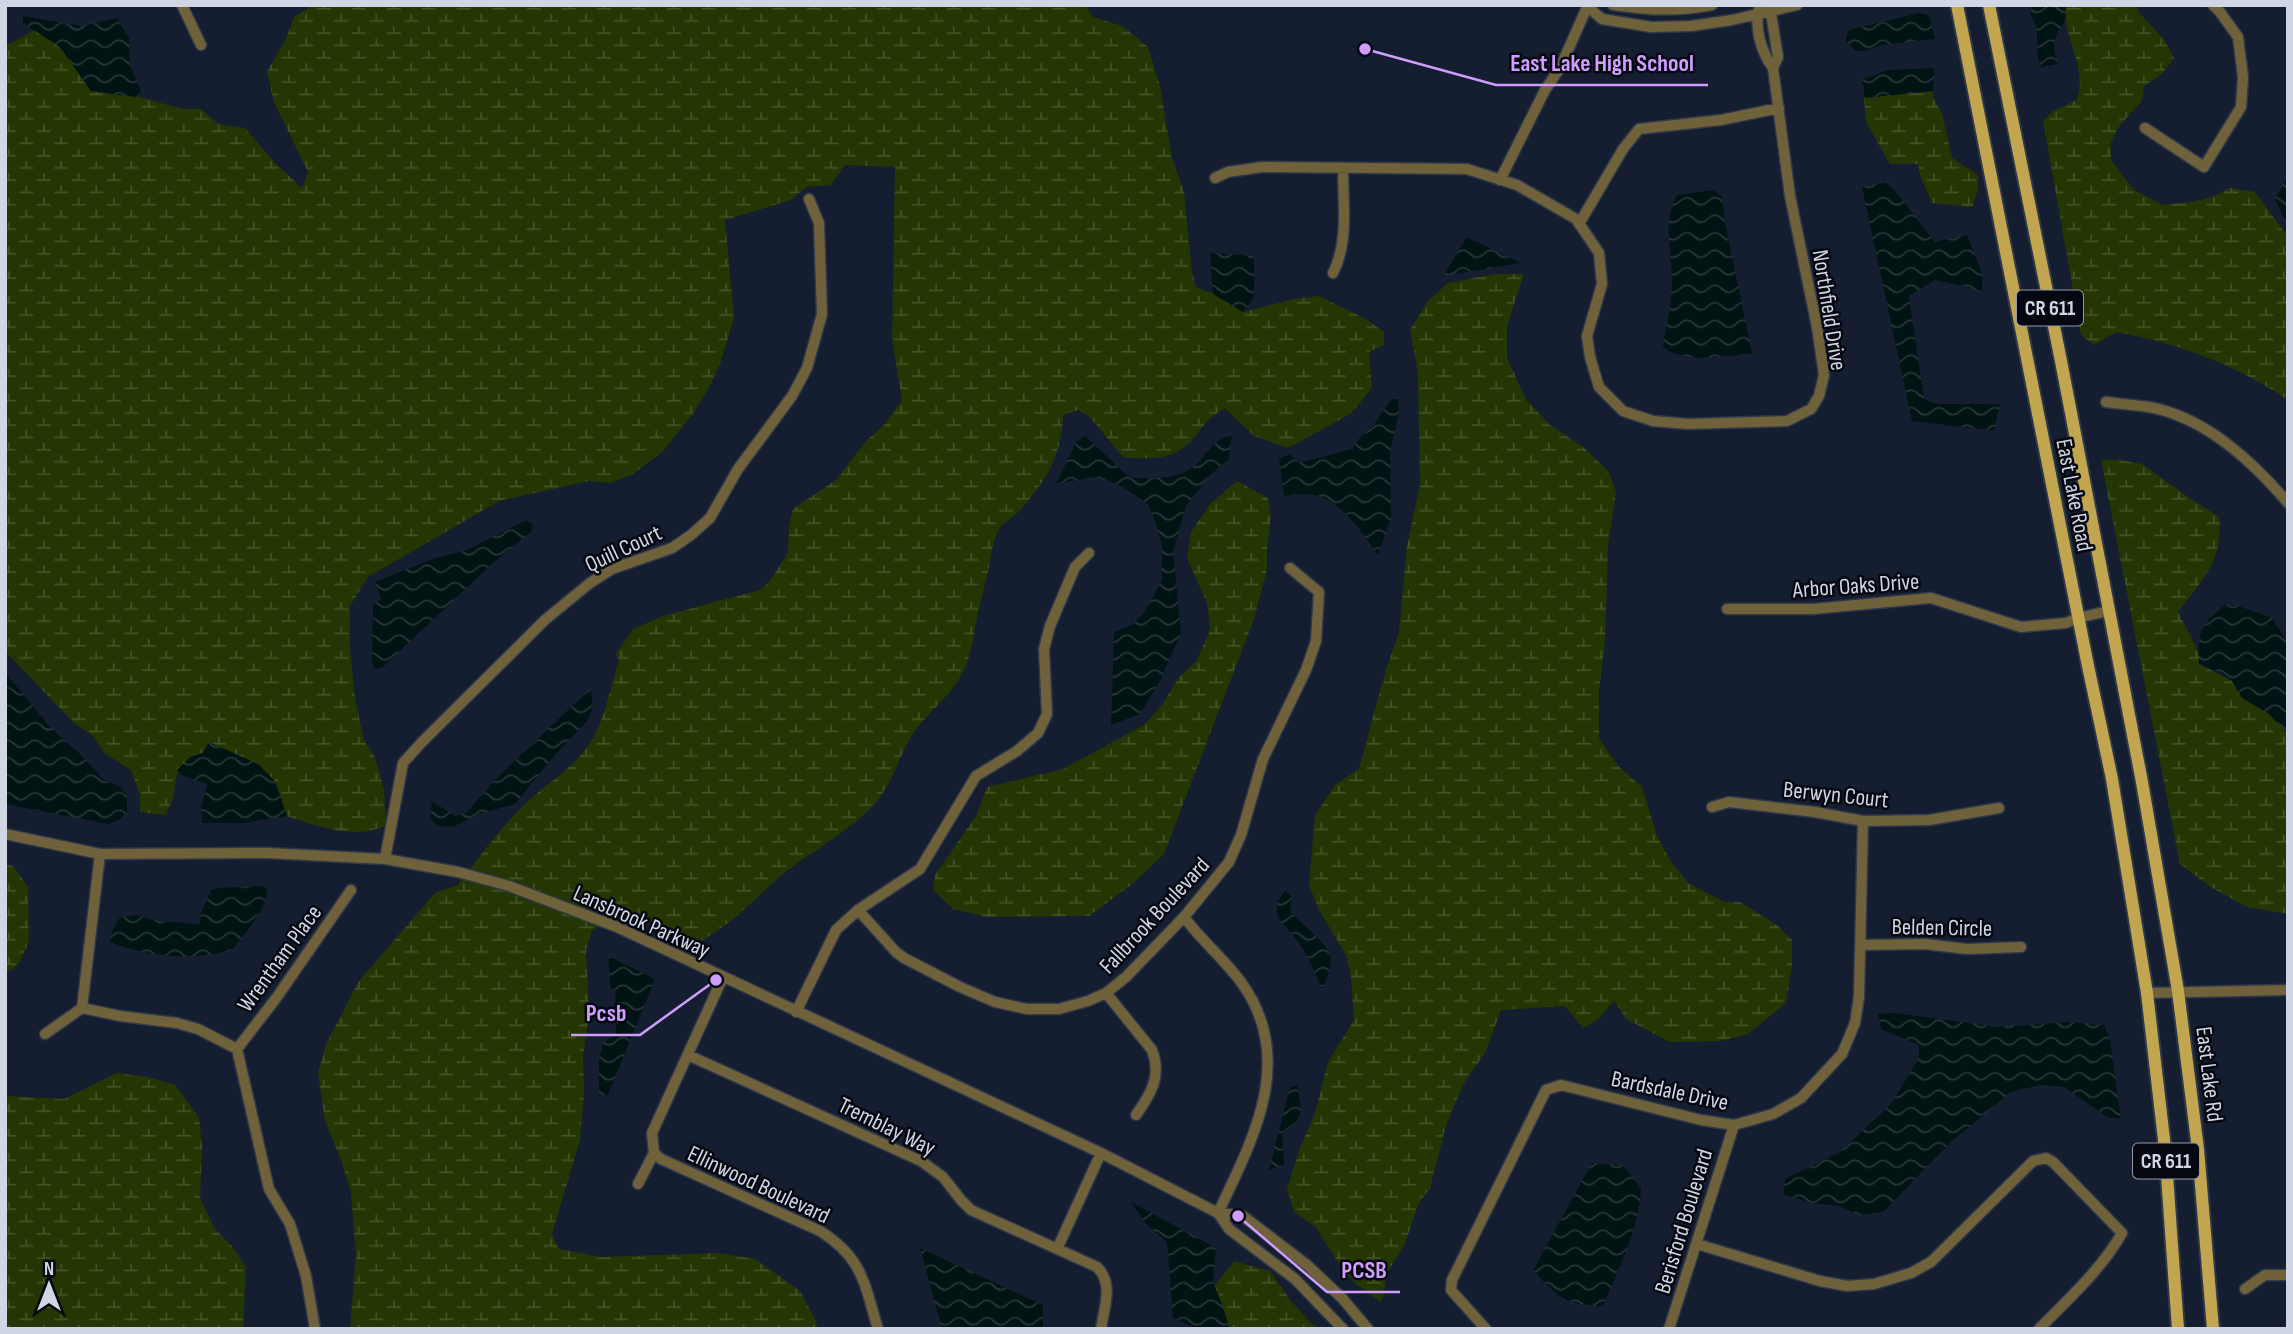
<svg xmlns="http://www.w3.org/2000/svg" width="2293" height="1334" font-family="'Sofia Sans Condensed',sans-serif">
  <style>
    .wetland { fill: url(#wetland-marsh) }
    .water { fill: url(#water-waves) }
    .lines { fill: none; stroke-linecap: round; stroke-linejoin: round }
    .minor-casing { stroke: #2f3849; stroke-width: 13 }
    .major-casing { stroke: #2f3849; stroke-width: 16 }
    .minor { stroke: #6f623b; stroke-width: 10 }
    .major { stroke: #c2a54f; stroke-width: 12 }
    .labels { text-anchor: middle; stroke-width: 5; stroke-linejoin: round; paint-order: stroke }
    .shield { fill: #050810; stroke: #9398a4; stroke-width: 2 }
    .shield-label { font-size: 21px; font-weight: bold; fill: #d0d6e3 }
    .street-label { font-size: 23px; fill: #d0d6e3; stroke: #050810 }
    .leader { fill: none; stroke: #d09dff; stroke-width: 2.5 }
    .callout-dot { fill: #d09dff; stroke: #050810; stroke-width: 2.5 }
    .callout-label { font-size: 24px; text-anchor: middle; font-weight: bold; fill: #d09dff; stroke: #050810; stroke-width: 5; stroke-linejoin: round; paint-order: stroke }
  </style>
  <defs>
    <pattern id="wetland-marsh" width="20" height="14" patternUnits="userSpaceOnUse" patternTransform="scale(1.75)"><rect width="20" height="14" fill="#243601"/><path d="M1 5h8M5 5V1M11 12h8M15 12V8" fill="none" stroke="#435226"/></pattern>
    <pattern id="water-waves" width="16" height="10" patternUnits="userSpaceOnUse" patternTransform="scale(1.75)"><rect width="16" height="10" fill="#021314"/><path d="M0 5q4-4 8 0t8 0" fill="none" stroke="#263536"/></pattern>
  </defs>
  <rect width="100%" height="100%" fill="#151e30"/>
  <path class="wetland" d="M313,5H1085L1093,17L1122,26L1148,47L1160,86L1172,158L1184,192L1192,272L1196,287L1216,295L1244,312L1294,299L1319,296L1366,319L1384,332V345L1369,352L1372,388L1354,410L1345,417L1288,448L1254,436L1225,408C1207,419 1206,422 1194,438C1176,460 1149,460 1123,457L1089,416L1078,410L1063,415C1062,454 1047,480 1021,509C1015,517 1002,522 998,531C993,542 991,555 989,567C986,582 981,598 978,613C974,632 972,652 964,670C953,693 933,708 917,728C900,750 895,780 876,802C853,829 817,848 788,870C757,895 733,925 697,943L626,911L610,920L511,882L469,870C487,847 504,824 525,804C547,783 569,772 588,746C605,722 610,688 619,660L616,654L633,629L663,616L760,590L769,582L788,553L789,526L793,509L836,480L865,442L884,425L902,400L892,339L895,167L845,165L831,185L806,187L791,200L725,220L734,318L721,361L709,388L692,415L663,451L633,474L610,483L589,481L499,501L368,577L350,606V650L355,699L364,740L375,757L384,790L386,825C354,841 318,826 287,816L275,781L203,753C163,767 184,787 165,815L140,812V795L131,770L104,753L93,736L73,722L5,651V46L35,30L60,47L91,91L135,96L183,109H201L218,124L245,128L275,163L302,188L308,172L274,102L267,72L286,39L294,17Z
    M2065,5H2136L2138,11L2165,41L2174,58L2162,74L2144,86L2142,101L2120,125L2111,141V160L2134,190L2163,205L2192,202L2212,197L2230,188L2255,192L2288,237V400C2237,365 2177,343 2116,332L2094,345L2081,335L2043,121L2053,111L2077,100C2086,72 2071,49 2066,23C2065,17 2066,11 2065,5Z
    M1933,91V98L1942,113L1952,158L1978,175V190L1972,207L1932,203L1920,175L1918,164H1890L1866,122L1864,98Z
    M1495,274H1524L1507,326V358L1526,399L1550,425L1582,446L1609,472L1616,493L1608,545L1605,643L1599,690V738L1618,766L1642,787L1657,836L1670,860L1688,883L1724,902H1740L1778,926L1792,940V966L1786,1003L1748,1034L1720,1041L1670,1042L1626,1019L1614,1000L1599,1019L1583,1028L1565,1006L1501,1010L1486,1051L1464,1083L1446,1125L1430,1188L1419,1203L1404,1246L1386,1274L1384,1296L1380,1302L1355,1283L1339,1264L1316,1227L1294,1212L1287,1189L1300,1148L1315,1113L1328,1062L1354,1020L1351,977L1346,955L1319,910L1309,885L1315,815L1335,785L1359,769L1384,676L1399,632L1407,546L1420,485L1418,373L1410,330L1428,301L1448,283Z
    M2101,460H2120L2142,464L2188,497L2219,517C2224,559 2202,581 2178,612L2199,653V664L2232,681L2242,698L2268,713L2288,734V914L2247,907L2209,886L2180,864Z
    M1237,481L1268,498L1271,515L1267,550V569L1254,619L1164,854L1131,885L1089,916L987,917L953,909L933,890L935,875L976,816L987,787L1063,769L1144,725L1162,705L1179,677L1197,661L1210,629L1207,603L1187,558L1191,532L1211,503Z
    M5,864L13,866L28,887L29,942L18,965L5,974Z
    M463,878L508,891L600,926L592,930L586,950L589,1015L583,1056L584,1095L580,1140L552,1234L559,1249L601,1257L720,1253L755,1259L800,1291L816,1321L817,1329H350L356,1256L351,1192L342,1163L325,1120L318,1073L326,1044L359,981L435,893L458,885Z
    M117,1073L147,1077L175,1085L199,1117L202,1148L200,1198L215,1229L231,1245L246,1267L243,1329H5V1096L64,1099Z
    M1234,1261L1270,1271L1291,1301L1311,1323L1321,1329H1230L1214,1287Z"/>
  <path class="water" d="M2065,5C2068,29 2059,23 2055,40C2053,48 2056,56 2058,64L2041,67C2032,50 2043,30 2030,15L2032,6Z
    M1919,13L1929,15L1935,39L1883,45L1865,51H1855L1845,40L1849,30Z
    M23,16L81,26L117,18L129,38L130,65L141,91L135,97L91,91L60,47L23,23Z
    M1934,68L1933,91L1864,98V86L1861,80L1888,70Z
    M2288,176V227L2275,199Z
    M1888,182L1935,242L1967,235L1982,273V293L1968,287L1935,280L1909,296L1924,399L1937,404H2000L1994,431L1912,421L1862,187Z
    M1714,190L1722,197L1725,222L1752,354C1724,355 1686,365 1663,347C1666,326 1672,303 1672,281C1672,254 1662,220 1677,195Z
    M1467,237L1521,263L1443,276Z
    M1210,253L1254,256V298L1243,312L1213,294Z
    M1392,399H1398L1399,414L1390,451L1391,518L1378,555C1363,534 1344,504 1318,496C1309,493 1294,495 1284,496L1279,459L1290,454L1299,463L1352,449L1361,436L1372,427Z
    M1085,436L1130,478C1151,478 1177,481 1194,466C1208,455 1212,438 1232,436L1228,460L1210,475L1186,506L1173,551L1181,633L1160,681L1140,714L1111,725L1114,632L1132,625L1145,612L1162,580V545L1155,521L1148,504L1123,487L1108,481L1094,477L1056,484L1076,442Z
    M526,520L533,524L531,532L494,562L382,668L374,669L372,662L373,604L381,599L375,582L435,558L467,550Z
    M2225,605H2236L2272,618L2288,643V734L2268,713L2242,698L2232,681L2219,672L2199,664C2198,631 2199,626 2225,605Z
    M5,672L51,728L79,753L103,779L120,787L127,795V812L119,820L108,824L5,804Z
    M591,688L593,708L588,720L555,755L515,804L479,814L453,827L437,826L430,818L432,801L455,816L466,813L498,777Z
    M209,742L258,764L275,781L287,816L244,823H202L201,809L207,784L184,776L177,770L190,757L203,753Z
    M261,886L267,889C268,902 260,912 253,923C250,927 235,947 233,949C230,951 226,951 222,952C190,961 141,955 110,942L112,932L120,917L135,915L158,921L200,924L201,913L211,890L218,888Z
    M1285,890L1292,897L1290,912C1301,923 1328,943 1330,957C1332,968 1327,980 1322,989C1315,974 1309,957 1299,943C1286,923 1265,918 1285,890Z
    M608,956L655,979L608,1095H599V1060L603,1043L616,1034L615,989H611Z
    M1896,1013L1997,1027L2068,1022L2104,1025L2110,1040L2121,1118H2109L2064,1087L2040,1085L2011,1092L1951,1142L1883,1212L1859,1215L1839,1206L1810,1203L1783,1194L1785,1179L1840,1152L1891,1104L1919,1058V1045L1881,1029L1878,1014Z
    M1297,1085C1302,1114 1306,1115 1282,1133L1284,1165L1269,1170L1290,1087Z
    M1592,1163L1623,1165L1641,1188C1640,1227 1618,1270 1603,1306C1568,1306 1555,1296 1533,1270Z
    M1131,1202L1216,1248L1213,1283L1219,1296L1230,1329H1197L1173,1318L1167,1242L1147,1225Z
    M920,1248L1043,1305V1329H942Z"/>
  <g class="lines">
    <g class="minor-casing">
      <path id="minor" d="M182,5L201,45
        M1613,5C1647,10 1678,12 1712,5
        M1588,7L1602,19L1651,27L1691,26L1732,20L1797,5
        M1770,7L1778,57L1773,68
        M2145,128L2204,167L2241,107L2243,77L2238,37L2220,12L2213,5
        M1215,178L1228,172L1262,167L1467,169L1517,185L1576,219L1599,253L1602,284L1587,336L1590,357L1599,387L1623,411L1653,421L1688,424L1787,421L1811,409L1819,396L1824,375L1817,327L1790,196L1773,68C1761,52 1753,25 1760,5
        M1500,180L1545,90L1560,68L1588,5
        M1579,224L1623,149L1639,129L1721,120L1779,108
        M1333,273C1349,242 1343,203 1343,169
        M2106,402C2120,404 2135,405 2149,407C2205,417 2252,461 2288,503
        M1727,609H1813L1931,598L2021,627L2066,623L2078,618L2108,611
        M1712,807L1729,802L1815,812L1863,821L1929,820L1999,808
        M5,834L100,854L267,853L385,859L458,872L509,886L617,927L1101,1153L1218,1213L1243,1216L1307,1265L1342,1298L1368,1329
        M385,859L403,763L422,742L546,619L590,583L612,569L672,548L691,535L710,518L738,469L792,396L807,368L822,314L819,223L809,199
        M858,910L896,952L904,958L960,987L995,1002L1027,1009H1059L1088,1001L1106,993L1126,977L1184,917L1229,862L1241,835L1263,759L1306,670L1316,641L1319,592L1290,568
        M1184,917C1201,940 1224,959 1241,982C1297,1059 1253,1139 1218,1213
        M1861,945L1925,944L1967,949L2021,947
        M1106,993L1152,1050C1162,1076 1151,1094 1136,1115
        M2147,993L2288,990
        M82,1008L120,1016L177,1023L198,1029L237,1049L269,1189L290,1224L306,1276L315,1329
        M82,1008L100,854
        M796,1012L836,930L858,910L920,869L976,776L1017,751L1038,733L1047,714L1044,649L1050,626L1075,567L1089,553
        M45,1034L82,1008
        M237,1049L277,997L351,890
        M688,1055L921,1161L943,1177L961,1200L971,1210L1097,1267C1114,1283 1104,1308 1101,1329
        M654,1153L661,1159L820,1231C863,1258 864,1283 878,1329
        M654,1153L652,1133L723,977
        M638,1184L654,1153
        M1218,1213L1229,1229L1295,1279L1343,1329
        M1697,1244L1820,1281L1847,1286L1874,1284L1911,1273L1931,1262L2033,1161L2046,1158L2053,1162L2122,1233C2101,1270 2069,1298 2039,1329
        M1057,1249L1101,1153
        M2245,1289L2265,1275H2288
        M1486,1329L1451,1290L1452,1280L1546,1090L1561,1085L1701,1120L1734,1125L1773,1114L1801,1098L1842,1054L1855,1023L1859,997L1863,821
        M1669,1329L1734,1125"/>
    </g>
    <g class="major-casing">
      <path id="major" d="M1957,5L2088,666L2112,779L2147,993L2165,1148L2178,1329
        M1989,5L2061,361L2142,782L2178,991L2198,1149L2213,1329"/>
    </g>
    <use href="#minor" class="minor"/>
    <use href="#major" class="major"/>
  </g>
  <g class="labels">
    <g class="shield">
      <rect x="2017" y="290.5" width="66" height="35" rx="5"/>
      <rect x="2133" y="1143.5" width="66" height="35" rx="5"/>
    </g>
    <g class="shield-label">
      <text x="2050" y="315">CR 611</text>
      <text x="2166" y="1168">CR 611</text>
    </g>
    <g class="street-label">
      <text transform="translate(1830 310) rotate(81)" y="8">Northfield Drive</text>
      <text transform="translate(2075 495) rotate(79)" y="8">East Lake Road</text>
      <text transform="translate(623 548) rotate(-25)" y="8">Quill Court</text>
      <text transform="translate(1856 585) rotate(-4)" y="8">Arbor Oaks Drive</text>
      <text transform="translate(1836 794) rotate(6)" y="8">Berwyn Court</text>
      <text transform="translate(1154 915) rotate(-47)" y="8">Fallbrook Boulevard</text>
      <text transform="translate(642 921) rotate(24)" y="8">Lansbrook Parkway</text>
      <text transform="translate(1942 927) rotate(1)" y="8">Belden Circle</text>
      <text transform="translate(279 958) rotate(-54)" y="8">Wrentham Place</text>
      <text transform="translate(2210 1074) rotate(83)" y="8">East Lake Rd</text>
      <text transform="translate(1670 1090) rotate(12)" y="8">Bardsdale Drive</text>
      <text transform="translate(887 1126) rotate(26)" y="8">Tremblay Way</text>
      <text transform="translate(759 1184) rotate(25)" y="8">Ellinwood Boulevard</text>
      <text transform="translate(1683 1221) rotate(-73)" y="8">Berisford Boulevard</text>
    </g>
  </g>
  <path class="leader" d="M1365 49L1496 85H1708M716 980L640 1035H571M1238 1216L1327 1292H1400"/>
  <g class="callout-dot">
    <circle cx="1365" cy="49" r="7"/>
    <circle cx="716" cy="980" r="7"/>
    <circle cx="1238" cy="1216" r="7"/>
  </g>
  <g class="callout-label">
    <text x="1602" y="71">East Lake High School</text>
    <text x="606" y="1021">Pcsb</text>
    <text x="1364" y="1278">PCSB</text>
  </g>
  <rect width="2293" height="1334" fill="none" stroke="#d0d6e3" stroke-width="14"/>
  <g transform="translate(49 1285)" stroke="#050810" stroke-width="5" paint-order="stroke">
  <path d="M0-5L12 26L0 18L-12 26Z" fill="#d0d6e3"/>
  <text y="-10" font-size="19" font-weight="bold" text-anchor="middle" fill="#d0d6e3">N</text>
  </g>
</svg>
